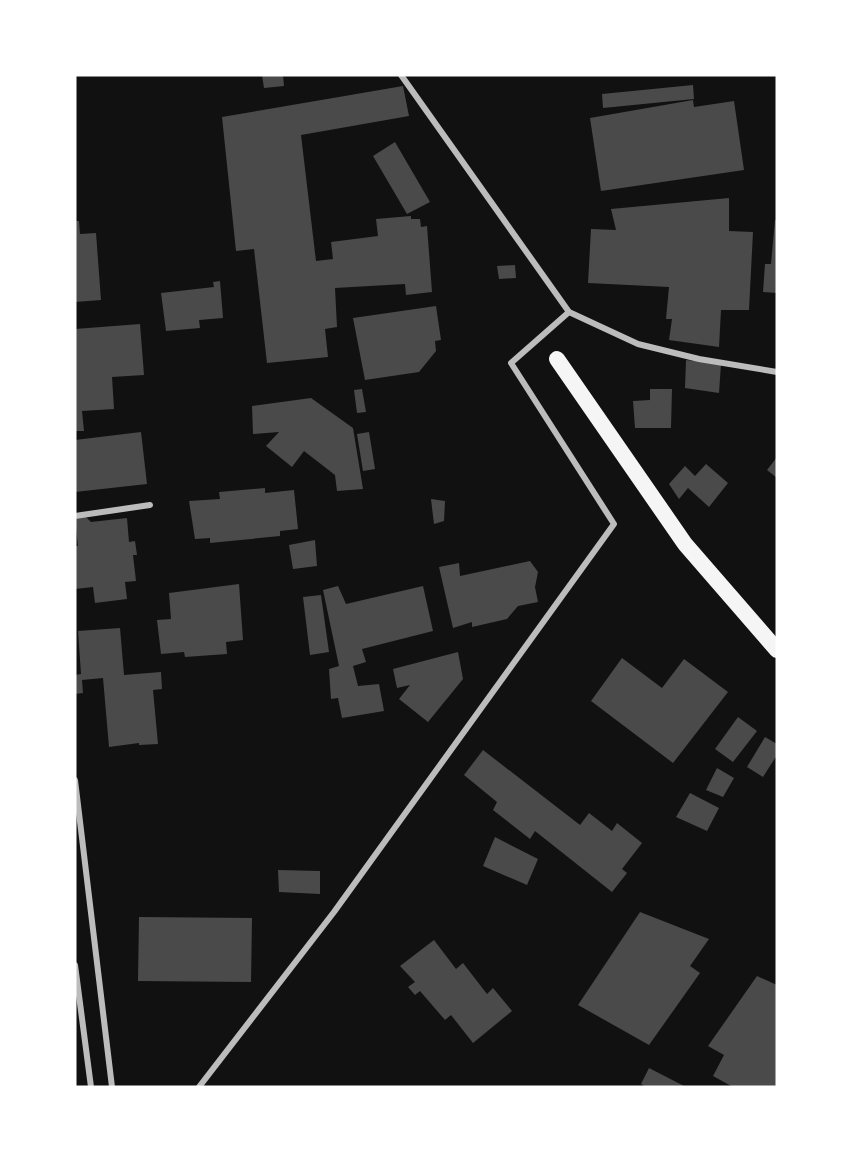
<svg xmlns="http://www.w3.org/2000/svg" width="852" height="1162" font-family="'Public Sans',sans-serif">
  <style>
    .building { fill: #4a4a4a }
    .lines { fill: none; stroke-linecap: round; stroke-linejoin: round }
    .minor { stroke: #bcbcbc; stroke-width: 6 }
    .trunk { stroke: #f5f5f5; stroke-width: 16 }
  </style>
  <rect width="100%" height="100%" fill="#111"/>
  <path class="building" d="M262,75H283L284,86L264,88Z
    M693,85L694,99L603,108L602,94Z
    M403,86L409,116L301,135L316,261L333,259L331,242L378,236L376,219L411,216V219H420L421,227L427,226L432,292L406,295L405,284L335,288L337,327L325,329L328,357L267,363L254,249L236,251L222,117Z
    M693,100L694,107L734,101L744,170L601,191L590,118Z
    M395,142L430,202L407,214L373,156Z
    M729,198V231L753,232L749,310H721L719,347L669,340L672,319H666L669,287L588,283L591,229L616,230L611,209Z
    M775,220H777V293L763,292L765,264H771Z
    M75,221H79L80,234L96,233L101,300L75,302Z
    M515,265L516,278L499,279L497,266Z
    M220,281L223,318L199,320L200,328L166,331L161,293L214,287L213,282Z
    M436,306L441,340L435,341L436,351L419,372L365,380L353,318Z
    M140,324L144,375L112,377L114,409L82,411L84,431H75V329Z
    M686,360L721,364L719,393L685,388Z
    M362,389L366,412L357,413L354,390Z
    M650,389H672L671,428H635L633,401L650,400Z
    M311,398L353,428L363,489L337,491L335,475L304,451L292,467L266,446L279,432L253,434L252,406Z
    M141,432L147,484L75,492V440Z
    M369,432L375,469L363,471L357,434Z
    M777,457V478L767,470Z
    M706,464L728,483L709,507L688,488L679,499L669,484L685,466L695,476Z
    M265,488V493L294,490L298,529L280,531V536L210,543V538L195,539L189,501L220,499L219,492Z
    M431,499L445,501L444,521L434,524Z
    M85,516L91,522L127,518L129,542L135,541L137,555H133L136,581L125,582L127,599L95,603L93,587L75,589V546H78L75,518Z
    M315,540L317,566L293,569L289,545Z
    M530,561L538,572L535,587L538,602L518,606L507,619L472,627V622L453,628L439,567L459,563L460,576Z
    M239,584L243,640L226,642L227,654L185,657L184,652L161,654L157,620L171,619L169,593Z
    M338,586L346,604L423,586L433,631L362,649L366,662L353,666L358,686L379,684L384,711L342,718L338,698L331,699L329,669L339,666L323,590Z
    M321,595L329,652L310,655L303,597Z
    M120,628L124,675L161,672L162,689L153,690L158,744L139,745V743L109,747L103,678L82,680L83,693L75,694V675L81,674L78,631Z
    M458,652L463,679L428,722L399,699L410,685L397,688L393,669Z
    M622,658L662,688L684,659L728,692L673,763L591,701Z
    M738,717L757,731L733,762L715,749Z
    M765,737L777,744V755L763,777L747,767Z
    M483,750L580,825L589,813L612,831L617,823L642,843L622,869L627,873L612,892L535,831L530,839L493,810L497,802L464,775Z
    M717,768L734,778L723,797L706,790Z
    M690,793L719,808L707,831L676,817Z
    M495,837L538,859L527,885L483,866Z
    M278,870L320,871V894L279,892Z
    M640,912L709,939L690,966L700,973L649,1045L578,1005Z
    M139,917L252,918L251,982L138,981Z
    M434,940L456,969L463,963L487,994L493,988L512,1011L473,1043L451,1015L445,1020L420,991L415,995L408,987L415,982L400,966Z
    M757,976L777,985V1087H733L713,1076L724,1055L708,1046Z
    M649,1068L686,1087H646L641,1084Z"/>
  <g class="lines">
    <path class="minor" d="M401,75L569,312L638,344L699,359L777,372
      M75,516L150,505
      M75,780L112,1087
      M75,965L91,1087
      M199,1087L334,912L614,524L511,363L569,312"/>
    <path class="trunk" d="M557,359L685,544L777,650"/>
  </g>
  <rect width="852" height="1162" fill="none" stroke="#ffffff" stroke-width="153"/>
</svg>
